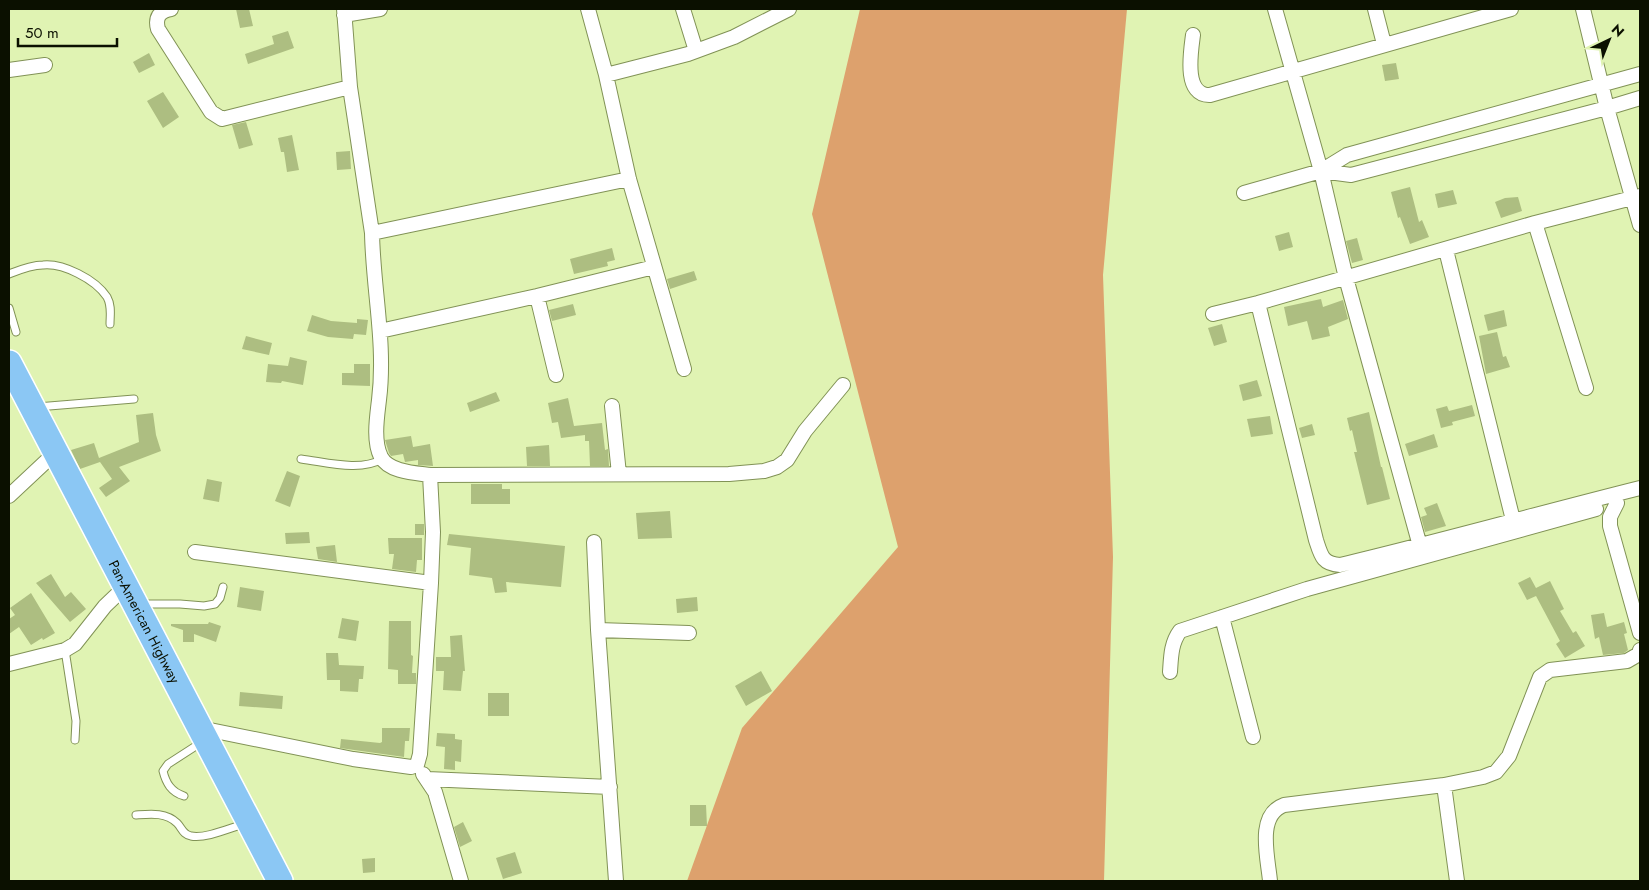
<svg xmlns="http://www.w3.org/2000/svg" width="1649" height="890" font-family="Jost,sans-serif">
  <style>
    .forest { fill: #dda16d }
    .building { fill: #adbe81 }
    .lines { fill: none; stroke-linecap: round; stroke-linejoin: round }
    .lane-casing { stroke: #819256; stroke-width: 9 }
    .street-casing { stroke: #819256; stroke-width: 16 }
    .highway-casing { stroke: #fff; stroke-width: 28 }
    .lane { stroke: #fff; stroke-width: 7 }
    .street { stroke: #fff; stroke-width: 14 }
    .highway { stroke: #8bc7f4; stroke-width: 25 }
    .labels { text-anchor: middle; stroke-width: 5; stroke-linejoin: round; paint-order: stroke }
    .street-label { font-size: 14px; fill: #0b1000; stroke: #e0f3b3 }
  </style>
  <rect width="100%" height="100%" fill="#e0f3b3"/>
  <path class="forest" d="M860,9H1127L1103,275L1113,557L1104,881H687L742,728L898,547L812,214Z"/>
  <path class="building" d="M236,9H249L253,26L240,28Z
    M288,31L294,48L248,64L245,54L274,44L272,36Z
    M149,53L155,65L139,73L133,62Z
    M1396,63L1399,79L1385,81L1382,65Z
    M163,92L179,117L163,128L147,101Z
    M246,122L253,145L239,149L232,125Z
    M292,135L299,170L287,172L284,152H281L278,138Z
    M350,151L351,169L337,170L336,152Z
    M1410,187L1419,222L1422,220L1429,237L1410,244L1400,217L1398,218L1391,192Z
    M1453,190L1457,204L1438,208L1435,194Z
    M1518,197L1522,211L1501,218L1495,202L1505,198Z
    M1289,232L1293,247L1279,251L1275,236Z
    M1357,238L1363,260L1352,263L1346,241Z
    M612,248L615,260L607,262L608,266L574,274L570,259Z
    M694,271L697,280L670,289L667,279Z
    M1321,299L1323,307L1343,300L1348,319L1328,327L1330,336L1312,340L1307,321L1288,326L1284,307Z
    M573,304L576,315L552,321L549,310Z
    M1504,310L1507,326L1488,331L1484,315Z
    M312,315L331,321L357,323V319L368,320L366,335L354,334L353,339L328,337L307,331Z
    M1222,324L1227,342L1214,346L1208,328Z
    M1497,332L1503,357L1506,356L1510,367L1486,374L1479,336Z
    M246,336L272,343L269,355L242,349Z
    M290,357L307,361L303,385L282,381L281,383L266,382L268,364L288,366Z
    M354,364H370V386L342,385V373H354Z
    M1257,380L1262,396L1243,401L1239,385Z
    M496,392L500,401L470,412L467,403Z
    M568,398L574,426L602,423L605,450L608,449L609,466H590L589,441H585V435L561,438L558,422L552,423L548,403Z
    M1472,405L1475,416L1452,422L1453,425L1441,428L1436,409L1447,406L1449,411Z
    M1369,412L1381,467H1382L1390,499L1367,505L1354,452H1357L1352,430L1350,431L1347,418Z
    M153,413L156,435L161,451L119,467L130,481L106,497L99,488L112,479L100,462L80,469L71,450L94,443L99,458L139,442L136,415Z
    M1270,416L1273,434L1251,437L1247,419Z
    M1312,424L1315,435L1302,438L1299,428Z
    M1434,434L1438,447L1409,456L1405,444Z
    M411,436L413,447L430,444L433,466L418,465V460L405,462L403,454L391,456L389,453L385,440Z
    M549,445L550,466H527L526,447Z
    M287,471L300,476L290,507L275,501Z
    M207,479L222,482L219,502L203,499Z
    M471,484H502V489H510V504H471Z
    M1437,503L1446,526L1425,532L1421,517L1427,515L1424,508Z
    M670,511L672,538L638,539L636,513Z
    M415,524H424V535H415Z
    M309,532L310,543L286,544L285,533Z
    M449,534L565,546L561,587L506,582L507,592L495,593L492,578L469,575L471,548L447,545Z
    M388,538H422V560H417L416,572L392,569L394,554H389Z
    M335,545L337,562L318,559L316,547Z
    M51,574L65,597L71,592L86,609L70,622L36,583Z
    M1530,577L1536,588L1550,581L1564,609L1560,611L1573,633L1576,631L1585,646L1565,658L1556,644L1560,641L1536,596L1527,600L1518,583Z
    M240,587L264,591L261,611L237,607Z
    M31,593L55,633L43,640L42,638L31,645L19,627L9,634V619L15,615L10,608Z
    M697,597L698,611L677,613L676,599Z
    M1604,613L1607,627L1624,622L1627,633L1624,634L1628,650L1624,653L1603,655L1599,637L1595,639L1591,615Z
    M342,618L359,621L356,641L338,638Z
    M389,621H411V655L413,656L412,673H416V684H398V670L388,669Z
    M209,622L221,626L216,642L194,634V642H183V630L171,626V624H208Z
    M462,635L465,671H463L461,691L443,690L444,671H436V657H451L450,636Z
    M326,653H338L339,665L364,666L363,679H359L358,692L340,691V680H327Z
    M761,671L772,691L746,706L735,686Z
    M240,692L283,696L282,709L239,706Z
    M488,693H509V716H488Z
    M382,728H410L409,741H405L404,757L340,748L341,739L380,743L382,742Z
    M437,733L455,734V739L462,740L461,762L455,761V770L444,769L445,747L436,746Z
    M690,805H706L707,826H690Z
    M463,822L472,841L460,847L454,827Z
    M515,852L522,873L503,879L496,858Z
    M375,858V872L363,873L362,859Z"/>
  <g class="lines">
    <g class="lane-casing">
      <path id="lane" d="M9,274C19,270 31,265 43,265C63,263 95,279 107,297C112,306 110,315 110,324
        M9,308L16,332
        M37,407L134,399
        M301,459C326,462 360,472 382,459
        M141,604H180L204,606L215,604L220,598L223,587
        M65,650L76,721L75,740
        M184,796C171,792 166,783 163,771L168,764L202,742
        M136,815C150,814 166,812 177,823C182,828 183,835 191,836C205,839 230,828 244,824"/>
    </g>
    <g class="street-casing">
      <path id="street" d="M171,9C159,11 155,18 158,29L211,112L222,119L350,87
        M344,9L350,87L372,233C373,289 386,344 379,400C377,417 373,441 381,457C389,472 415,473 430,475L433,532L431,583L420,754L417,765
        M588,9L606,75L629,179L684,369
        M683,9L696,51
        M1275,9L1321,171L1346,278L1420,546
        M1375,9L1384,44
        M1583,9L1607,108L1640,225
        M344,15L380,9
        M1193,35C1191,51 1183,96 1210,95L1511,9
        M9,70L45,65
        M606,75L688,54L734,37L789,9
        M1321,171L1351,175L1607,108L1640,98
        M1244,193L1321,171L1347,155L1640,74
        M1535,223L1586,388
        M372,233L629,179
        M1446,250L1513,520
        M537,296L556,375
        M1258,303L1316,540C1321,555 1322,564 1340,565C1441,541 1540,513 1640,488
        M1213,314L1258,303L1535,223L1640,196
        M380,331L537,296L654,267
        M612,406L619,474
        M430,475L729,474L764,471L777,467L787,460L805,431L843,385
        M9,496L56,452
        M1617,503L1610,517V526L1640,633
        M594,542L598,630L616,881
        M195,552L431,583
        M1222,617L1253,737
        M598,630L689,633
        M9,664L65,650L75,644L105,606L126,586
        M1170,672C1171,657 1171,643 1180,631L1307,589L1596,509
        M200,728L353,759L411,767L417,765
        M423,774L435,792L461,881
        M427,779L610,787
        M1444,785L1457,881
        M1270,881C1268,858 1256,815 1284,805L1444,785L1483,777L1496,772L1509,756L1540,677L1550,670L1627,661L1639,654L1640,650"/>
    </g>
    <g class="highway-casing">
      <g id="highway">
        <path id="s1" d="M9,363L280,881"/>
      </g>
    </g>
    <use href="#lane" class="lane"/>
    <use href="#street" class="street"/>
    <use href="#highway" class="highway"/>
  </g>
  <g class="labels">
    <g class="street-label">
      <text dy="5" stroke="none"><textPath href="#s1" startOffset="292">Pan-American Highway</textPath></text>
    </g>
  </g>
  <rect width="1649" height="890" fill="none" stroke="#0b1000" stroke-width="20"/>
  <g transform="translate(1609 40) rotate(43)" stroke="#e0f3b3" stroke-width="4" paint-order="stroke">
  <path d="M0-4L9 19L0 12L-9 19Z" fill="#0b1000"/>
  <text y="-8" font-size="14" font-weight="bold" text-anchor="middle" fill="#0b1000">N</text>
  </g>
  <path d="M18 38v8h99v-8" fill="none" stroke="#0b1000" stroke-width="2.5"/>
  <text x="25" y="38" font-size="15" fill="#0b1000" stroke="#e0f3b3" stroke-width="4" paint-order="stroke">50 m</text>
</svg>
